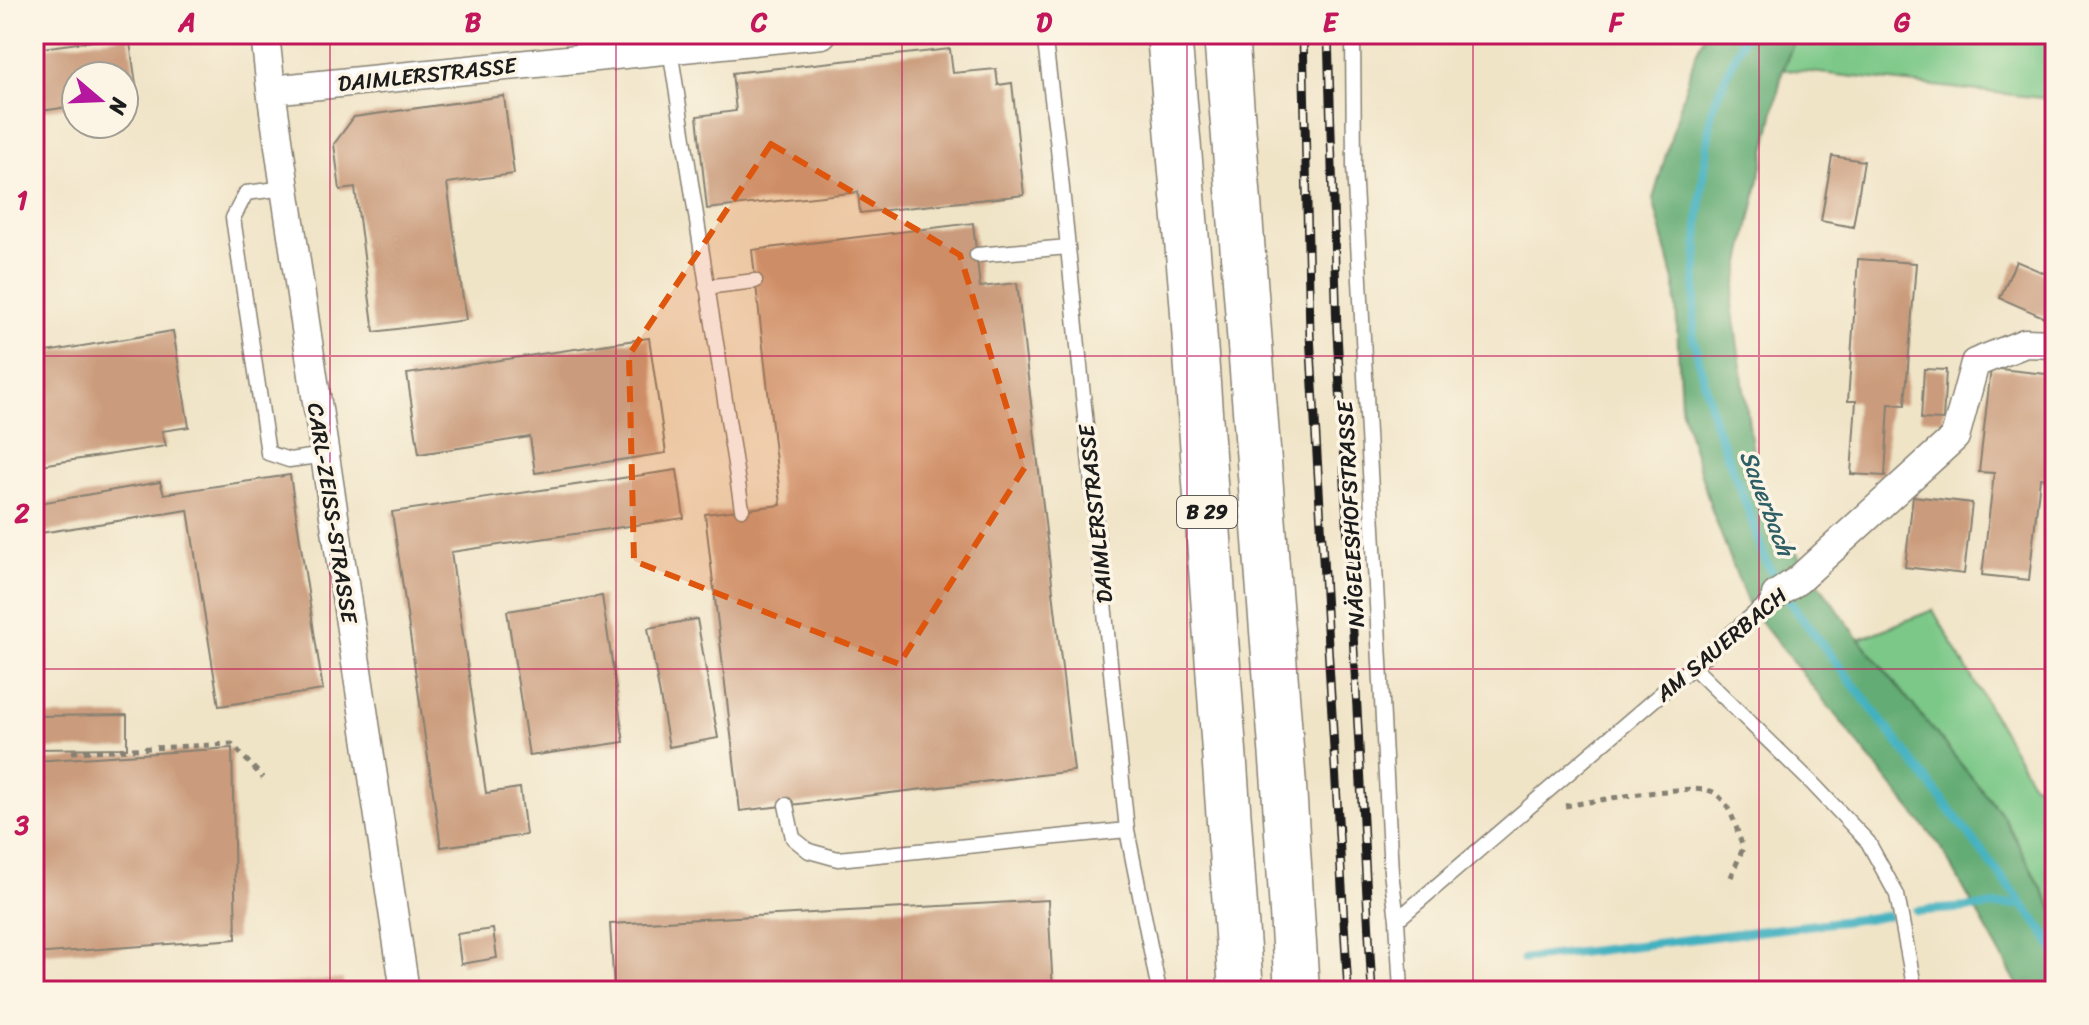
<svg xmlns="http://www.w3.org/2000/svg" width="2089" height="1025" font-family="Sriracha,sans-serif">
  <style>
    .green { fill: #7bc888; stroke: #4c7252; stroke-width: 2 }
    .forest { fill: #64ac74; stroke: #406448; stroke-width: 2 }
    .lines { fill: none; stroke-linecap: round; stroke-linejoin: round }
    .stream { stroke: #43b1c0; stroke-width: 9 }
    .building { fill: #ca9b7c }
    .lane-casing { stroke: #868072; stroke-width: 17 }
    .street-casing { stroke: #868072; stroke-width: 31 }
    .highway-casing { stroke: #868072; stroke-width: 47 }
    .path { stroke: #868072; stroke-width: 5; stroke-dasharray: 6 6; stroke-linecap: butt }
    .lane { stroke: #fff; stroke-width: 14 }
    .street { stroke: #fff; stroke-width: 28 }
    .highway { stroke: #fff; stroke-width: 44 }
    .rail-casing { stroke: #1c1c1c; stroke-width: 9 }
    .rail { stroke: #fcf5e5; stroke-width: 6; stroke-dasharray: 18; stroke-linecap: butt }
    .marked { fill: #de560d; fill-opacity: 0.2; stroke: #de560d; stroke-width: 6; stroke-dasharray: 16 10; stroke-linejoin: round }
    .grid { fill: none; stroke: #c2185b; stroke-width: 2; stroke-opacity: 0.55 }
    .labels { text-anchor: middle; stroke-width: 7; stroke-linejoin: round; paint-order: stroke }
    .shield { fill: #fcf5e5; stroke: #5f5d58; stroke-width: 2 }
    .shield-label { font-size: 20px; font-weight: bold; fill: #1c1c1c }
    .street-label { font-size: 22px; fill: #1c1c1c; stroke: #fcf5e5 }
    .water-label { font-size: 24px; font-style: italic; fill: #2e5f66; stroke: #fcf5e5 }
    .neatline { fill: none; stroke: #c2185b; stroke-width: 3 }
    .grid-label { font-size: 26px; text-anchor: middle; font-weight: bold; fill: #c2185b }
  </style>
  <rect width="100%" height="100%" fill="#fcf5e5"/>
  <filter id="ink" filterUnits="userSpaceOnUse"><feTurbulence type="fractalNoise" baseFrequency=".0125" numOctaves="2"/><feDisplacementMap in="SourceGraphic" scale="16" xChannelSelector="R" yChannelSelector="G"/><feConvolveMatrix kernelMatrix="1 2 1 2 8 2 1 2 1" color-interpolation-filters="sRGB"/></filter>
  <filter id="wash" filterUnits="userSpaceOnUse"><feTurbulence type="fractalNoise" baseFrequency=".006" numOctaves="4" result="noise"/><feDisplacementMap in="SourceGraphic" scale="32" xChannelSelector="R" yChannelSelector="G"/><feGaussianBlur stdDeviation="1.8" result="paint"/><feColorMatrix in="noise" values="0 0 0 0 0 0 0 0 0 0 0 0 0 0 0 0 0 1.4 0 .05"/><feComposite in="paint" operator="in"/></filter>
  <g filter="url(#wash)">
    <rect width="100%" height="100%" fill="#f0e4c7"/>
    <path class="green" d="M1797,34H2055V79L2049,99L1783,69Z
      M1933,610L2033,784L2055,790V913L2003,816L1859,639Z"/>
    <path class="forest" d="M1705,34H1797L1783,69L1732,304L1760,502L1859,639L2003,816L2055,913V991H2021L1940,846L1749,607L1712,511L1681,407L1675,285L1653,199L1695,55Z"/>
    <g class="lines">
      <path class="stream" d="M1745,34L1712,108L1699,214L1693,336L1715,424L1749,512L1766,562L1792,605L2047,936L2055,953
        M1917,911L2022,904
        M1524,959L1887,916"/>
    </g>
    <g id="blocks">
      <path class="building" d="M129,36L138,98L124,99V76H76V106L34,112V49Z
        M950,49L953,73L996,69L998,85L1012,83L1024,195L860,213L858,192L707,209L697,116L736,111L732,73Z
        M504,96L514,174L447,183L466,320L374,332L355,188L340,190L334,144L354,117Z
        M1832,156L1864,161L1853,227L1821,221Z
        M973,223L980,287L1017,283L1074,771L740,811L705,514L781,505L752,250Z
        M2055,253V322L2000,298L2016,261L2046,274Z
        M1858,259L1916,263L1905,405L1889,404L1885,476L1851,474L1856,401H1848Z
        M173,331L189,427L162,431L166,446L34,466V354Z
        M649,338L666,453L535,473L530,437L419,454L407,374Z
        M1991,368L2055,375V407L2047,479L2040,478L2029,580L1982,575L1994,473L1979,472Z
        M1924,369L1946,370L1943,420L1921,419Z
        M677,470L684,518L451,552L486,793L520,788L526,835L441,847L392,512Z
        M290,475L323,690L219,706L188,510L34,534V504L160,482L164,494Z
        M1913,496L1972,503L1964,574L1905,567Z
        M602,596L624,742L529,756L507,611Z
        M697,619L718,738L669,747L648,628Z
        M127,715V748L34,749V716Z
        M232,748L236,939L34,954V761Z
        M1048,900L1053,991H702V988L660,991H614L610,924Z
        M493,929L497,958L461,964L457,934Z
        M343,979L344,991H198V989Z
        M78,985L79,991H34V988Z"/>
    </g>
  </g>
  <g filter="url(#ink)">
    <use href="#blocks" fill-opacity="0" stroke="#868072" stroke-width="2"/>
    <g class="lines">
      <g class="lane-casing">
        <path id="lane" d="M1044,34L1057,139L1127,830L1159,991
          M1353,34L1354,166L1391,872L1397,920L1401,991
          M670,49L742,509
          M285,188L246,193L233,218L268,453L289,460L325,455
          M977,255L1068,247
          M706,287L755,281
          M1693,667L1812,783L1868,842L1897,895L1915,991
          M786,805L793,838L809,851L838,859L1127,830
          M1397,920L1776,595"/>
      </g>
      <g class="street-casing">
        <path id="street" d="M265,34L271,90L285,188L405,991
          M271,90L822,34
          M1776,595L1798,580L1955,437L1975,363L2025,343L2055,344"/>
      </g>
      <g class="highway-casing">
        <path id="highway" d="M1169,34L1192,299L1241,991
          M1226,34L1284,786L1297,991"/>
      </g>
      <path class="path" d="M72,752L232,744L263,778
        M1565,806C1590,802 1699,781 1715,793C1732,806 1736,828 1743,848L1731,877"/>
      <use href="#lane" class="lane"/>
      <use href="#street" class="street"/>
      <use href="#highway" class="highway"/>
      <g class="rail-casing">
        <path id="rail" d="M1303,34L1310,334L1348,991
          M1328,34L1337,332L1372,991"/>
      </g>
      <use href="#rail" class="rail"/>
    </g>
  </g>
  <path class="marked" d="M771,144L960,255L1025,467L899,664L634,561L629,355Z"/>
  <path class="grid" d="M330,34V991M616,34V991M902,34V991M1187,34V991M1473,34V991M1759,34V991M34,356H2055M34,669H2055"/>
  <g class="labels">
    <rect class="shield" x="1177" y="496" width="60" height="32" rx="6"/>
    <g class="shield-label">
      <text x="1207" y="519">B 29</text>
    </g>
    <g class="street-label">
      <text transform="translate(427 74) rotate(-6)" y="8">DAIMLERSTRASSE</text>
      <text transform="translate(333 513) rotate(81)" y="8">CARL-ZEISS-STRASSE</text>
      <text transform="translate(1095 514) rotate(-96)" y="8">DAIMLERSTRASSE</text>
      <text transform="translate(1350 514) rotate(-93)" y="8">NÄGELESHOFSTRASSE</text>
      <text transform="translate(1721 644) rotate(-40)" y="8">AM SAUERBACH</text>
    </g>
    <g class="water-label">
      <text transform="translate(1767 503) rotate(69)" y="8">Sauerbach</text>
    </g>
  </g>
  <rect width="2089" height="1025" fill="none" stroke="#fcf5e5" stroke-width="88"/>
  <g transform="translate(100 100) rotate(109)"><circle r="38" fill="#fcf5e5" stroke="#a29e95" stroke-width="2"/>
  <path d="M0-6L14 30L0 20L-14 30Z" fill="#b5179e"/>
  <text y="-12" font-size="22" font-weight="bold" text-anchor="middle" fill="#1c1c1c">N</text>
  </g>
  <rect x="44" y="44" width="2001" height="937" class="neatline"/>
  <g class="grid-label">
    <text x="187" y="31">A</text>
    <text x="473" y="31">B</text>
    <text x="759" y="31">C</text>
    <text x="1044" y="31">D</text>
    <text x="1330" y="31">E</text>
    <text x="1616" y="31">F</text>
    <text x="1902" y="31">G</text>
    <text x="22" y="209">1</text>
    <text x="22" y="522">2</text>
    <text x="22" y="834">3</text>
  </g>
</svg>
